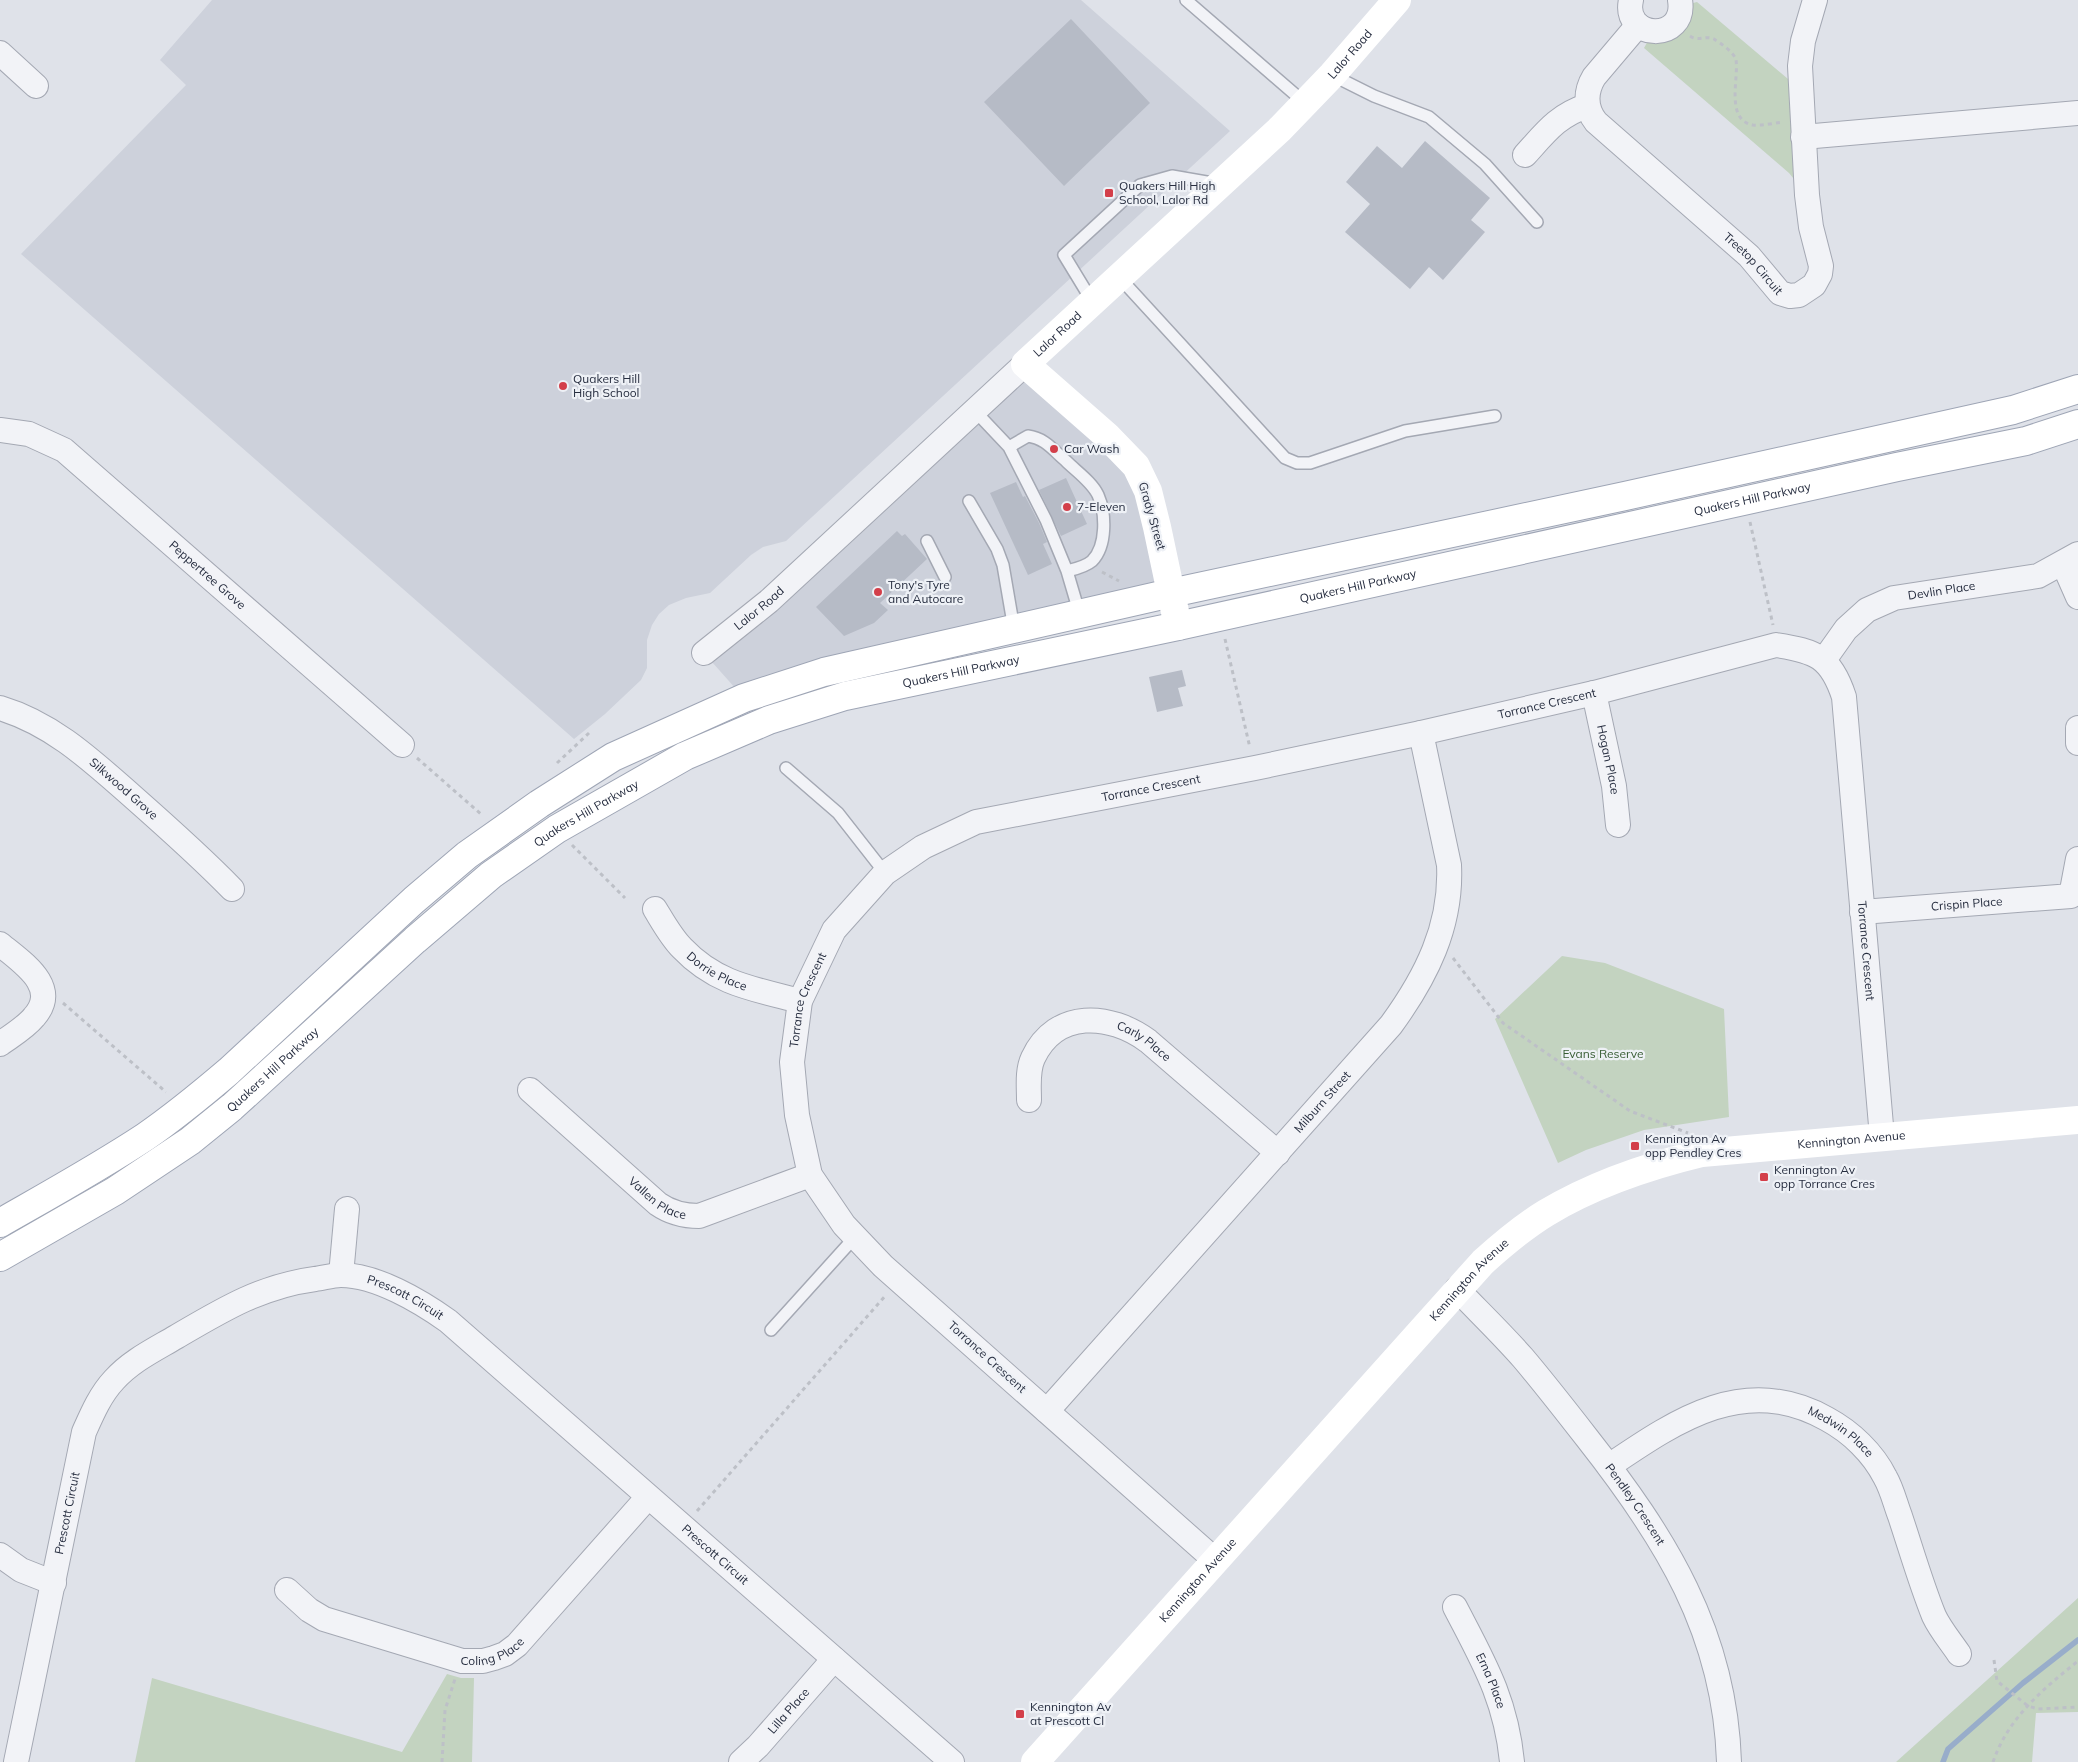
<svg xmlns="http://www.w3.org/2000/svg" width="2078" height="1762" font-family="Mulish,sans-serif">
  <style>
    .built { fill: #cdd1db }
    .green { fill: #c3d3c0 }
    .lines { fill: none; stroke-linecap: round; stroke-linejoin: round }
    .stream { stroke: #98adca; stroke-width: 5.5 }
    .building { fill: #b6bbc6 }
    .lane-casing { stroke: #a4a8b3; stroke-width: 14 }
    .street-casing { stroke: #a4a8b3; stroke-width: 26 }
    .primary-casing { stroke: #9ea5b5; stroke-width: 30 }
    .path { stroke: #bdc0c7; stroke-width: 3; stroke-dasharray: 4 4; stroke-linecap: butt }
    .lane { stroke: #f2f3f7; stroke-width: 11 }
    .street { stroke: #f2f3f7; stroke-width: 24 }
    .secondary { stroke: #fff; stroke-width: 28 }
    .primary { stroke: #fff; stroke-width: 28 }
    .poi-dot { fill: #d33f4a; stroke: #eef1f6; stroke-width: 2 }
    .labels { text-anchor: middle; stroke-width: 4.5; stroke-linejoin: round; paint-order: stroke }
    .street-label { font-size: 12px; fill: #272e40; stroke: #eef1f6 }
    .poi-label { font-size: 12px; fill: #272e40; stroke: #eef1f6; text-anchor: start }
    .park-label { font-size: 12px; fill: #385d34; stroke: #eef1f6 }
  </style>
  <rect width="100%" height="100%" fill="#dfe2e9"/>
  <path class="built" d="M212,0H1081L1230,131L786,541L763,547L751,555L710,593L686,598L669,605L659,614L652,625L647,640V668L641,680L605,714L574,739L21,254L186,85L160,60Z
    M1024,363L1136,466L1171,593L744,698L704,653Z"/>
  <path class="green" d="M1697,2L1801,90L1807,195L1789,173L1644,48L1653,32L1681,6Z
    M1562,956L1605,963L1724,1009L1729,1117L1644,1130L1586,1150L1558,1163L1495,1019Z
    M2078,1598V1712L2036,1713L2032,1762H1896Z
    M447,1674L461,1678H474L472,1762H135L152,1678L402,1752Z"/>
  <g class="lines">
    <path class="stream" d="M1943,1762L1948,1749L2023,1683L2078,1640"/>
  </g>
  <path class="building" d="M1071,19L1150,103L1064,186L984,102Z
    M1425,141L1490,198L1471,220L1485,232L1443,280L1429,267L1410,289L1345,232L1370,204L1346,182L1377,146L1402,168Z
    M1066,478L1087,524L1061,536L1039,490Z
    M1016,482L1023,497L1025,496L1039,523L1047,542L1043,544L1052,564L1028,575L990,493Z
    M897,531L902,536L905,534L927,559L880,603L888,610L874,623L844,636L816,607Z
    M1182,670L1186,686L1178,688L1183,706L1157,712L1149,677Z"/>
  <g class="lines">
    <g class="lane-casing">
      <path id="lane" d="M1186,0L1305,103
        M1332,75L1374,96L1429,117L1485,164L1537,222
        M1119,277L1285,458L1297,463H1310L1405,431L1495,416
        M1092,301L1064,255L1140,185L1172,176L1218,184
        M974,410L1009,447L1046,520L1067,571L1080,615
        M1009,447L1028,436C1045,438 1054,451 1066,461C1076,471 1092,482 1098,495C1106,513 1107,546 1092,561C1085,567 1075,569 1067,571
        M969,501L997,549L1003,565L1014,629
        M927,541L945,577
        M786,768L838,813L885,873
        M771,1330L855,1237"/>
    </g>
    <g class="street-casing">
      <g id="street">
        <path d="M1631,0C1622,40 1687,43 1680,0"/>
        <path id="s1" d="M1638,25L1594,77C1585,92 1585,108 1596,122L1749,256L1780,293L1790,296L1799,295L1814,285L1820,274L1821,266L1811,227L1807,195L1800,66L1803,41L1815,0"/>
        <path d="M0,53L36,86"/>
        <path d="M1803,137L2078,113"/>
        <path d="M1525,155C1545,133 1558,115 1587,106"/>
        <path id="s2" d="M0,430L29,434L64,450L402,745"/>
        <path d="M2063,563L2078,597"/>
        <path id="s3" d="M704,653L769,601L1025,364"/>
        <path id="s4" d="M1824,660L1846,629L1867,610L1894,598L2038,576L2078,554"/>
        <path id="s5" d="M1594,693L1614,786L1618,825"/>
        <path id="s6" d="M0,708C53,724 91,760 132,796C166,826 200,856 232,889"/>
        <path d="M2078,728V743"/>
        <path id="s7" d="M655,909C663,922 671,937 682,948C716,984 754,989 800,1001"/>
        <path id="s8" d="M1862,912L2071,896L2078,859"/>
        <path d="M0,944C21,962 61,986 34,1017C25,1028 11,1036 0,1044"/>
        <path id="s9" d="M530,1090L658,1204C671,1213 683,1216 699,1216L810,1175"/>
        <path id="s10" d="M1029,1100C1029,1086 1027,1071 1033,1058C1056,1009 1110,1013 1148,1041L1278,1153"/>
        <path d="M341,1275L347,1209"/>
        <path id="s11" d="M1457,1289C1479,1312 1502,1334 1523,1358C1545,1384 1566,1411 1587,1438C1665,1537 1725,1632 1729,1762"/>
        <path id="s12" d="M1047,1411L1391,1025C1426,977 1452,926 1449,865L1421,733"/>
        <path id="s13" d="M1609,1466C1677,1420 1745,1373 1827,1419C1851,1432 1873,1453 1885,1477C1892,1489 1895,1503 1900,1516C1911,1549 1921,1584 1934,1616C1940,1629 1951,1642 1959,1654"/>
        <path d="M0,1555L21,1570L54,1583"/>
        <path id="s14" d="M1216,1561L883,1266L844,1225L810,1175L797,1115L792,1062L800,1001L834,930L885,873L923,847L976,822L1255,768L1421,733L1594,693L1776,645C1816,651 1831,657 1844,697L1882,1137"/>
        <path id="s15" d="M287,1590L309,1610L324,1619L462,1661H483L494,1658L505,1654L517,1645L648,1497"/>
        <path id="s16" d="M1455,1607C1483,1661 1506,1699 1512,1762"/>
        <path id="s17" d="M16,1762L84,1432C92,1414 100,1395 114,1380C131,1361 154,1350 176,1337C222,1310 261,1286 315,1279C323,1278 333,1275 341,1275C376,1275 420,1301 448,1321L952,1762"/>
        <path id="s18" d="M741,1762L758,1746L834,1659"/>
      </g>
    </g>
    <g class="primary-casing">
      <g id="primary">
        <path d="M0,1223C49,1195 98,1168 145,1137C174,1117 202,1094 229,1071L414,900L467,855L539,804L613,757L744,698L824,672L1171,593L1625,496L2013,410L2078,389"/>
        <path id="s21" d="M0,1257L115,1191L190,1141L232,1107L415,940L491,875L557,829L685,756L769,720L845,696L1178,626L1897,467L2026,441L2078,424"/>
      </g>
    </g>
    <path class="path" d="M1690,36C1699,42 1705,35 1714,39C1720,43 1734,52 1736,60C1739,78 1725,120 1753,125C1762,126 1774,123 1783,122
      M1750,522L1773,625
      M1102,572L1119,581
      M1225,639L1250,748
      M417,758L482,815
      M557,763L589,733
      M572,845L625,898
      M1453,958L1503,1023L1630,1111L1688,1133
      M63,1003L166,1092
      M697,1511L886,1295
      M1994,1660L1997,1681L2028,1706L2038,1709L2078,1707
      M442,1762L445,1710L455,1679
      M1993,1762C2008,1718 2043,1689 2078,1661"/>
    <use href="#lane" class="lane"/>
    <use href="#street" class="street"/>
    <g class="secondary">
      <path id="s19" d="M1178,626L1157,527L1148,491L1136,466L1107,436L1025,364L1279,130L1332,75L1397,0"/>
      <path id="s20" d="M1035,1762L1483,1262C1503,1244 1523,1227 1546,1213C1594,1184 1648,1166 1702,1153L2078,1120"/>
    </g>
    <use href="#primary" class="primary"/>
  </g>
  <g class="poi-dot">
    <rect x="1104" y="188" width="10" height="10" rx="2.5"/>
    <circle cx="563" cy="386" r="5"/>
    <circle cx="1054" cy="449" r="5"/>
    <circle cx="1067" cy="507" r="5"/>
    <circle cx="878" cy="592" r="5"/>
    <rect x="1630" y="1141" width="10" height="10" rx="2.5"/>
    <rect x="1759" y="1172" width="10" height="10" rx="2.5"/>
    <rect x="1015" y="1709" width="10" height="10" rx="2.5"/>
  </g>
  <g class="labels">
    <g class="street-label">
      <text dy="4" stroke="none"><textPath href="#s19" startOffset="766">Lalor Road</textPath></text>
      <text dy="4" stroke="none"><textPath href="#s1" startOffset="328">Treetop Circuit</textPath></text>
      <text dy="4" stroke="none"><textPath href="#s19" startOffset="361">Lalor Road</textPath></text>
      <text dy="4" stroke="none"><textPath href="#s21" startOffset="1952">Quakers Hill Parkway</textPath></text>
      <text transform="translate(1152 516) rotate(74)" y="4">Grady Street</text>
      <text dy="4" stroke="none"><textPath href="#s2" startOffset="258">Peppertree Grove</textPath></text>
      <text dy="4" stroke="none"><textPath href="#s21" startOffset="1548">Quakers Hill Parkway</textPath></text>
      <text dy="4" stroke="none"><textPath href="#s4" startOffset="144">Devlin Place</textPath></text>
      <text dy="4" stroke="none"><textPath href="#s3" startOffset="71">Lalor Road</textPath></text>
      <text dy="4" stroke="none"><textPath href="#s21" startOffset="1142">Quakers Hill Parkway</textPath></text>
      <text dy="4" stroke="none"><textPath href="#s14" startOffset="1581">Torrance Crescent</textPath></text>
      <text dy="4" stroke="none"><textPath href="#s5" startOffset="68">Hogan Place</textPath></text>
      <text dy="4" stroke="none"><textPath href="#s6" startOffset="149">Silkwood Grove</textPath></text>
      <text dy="4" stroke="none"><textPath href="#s14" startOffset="1176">Torrance Crescent</textPath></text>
      <text dy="4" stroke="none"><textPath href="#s21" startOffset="738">Quakers Hill Parkway</textPath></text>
      <text dy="4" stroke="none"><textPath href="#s8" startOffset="105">Crispin Place</textPath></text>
      <text dy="4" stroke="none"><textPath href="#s14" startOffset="2165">Torrance Crescent</textPath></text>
      <text dy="4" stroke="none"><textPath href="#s7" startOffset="90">Dorrie Place</textPath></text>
      <text dy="4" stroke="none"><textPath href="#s14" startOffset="741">Torrance Crescent</textPath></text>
      <text dy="4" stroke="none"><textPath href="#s10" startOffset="174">Carly Place</textPath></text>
      <text dy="4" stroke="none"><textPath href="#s21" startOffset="332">Quakers Hill Parkway</textPath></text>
      <text dy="4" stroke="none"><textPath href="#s12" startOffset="414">Milburn Street</textPath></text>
      <text dy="4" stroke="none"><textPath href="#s20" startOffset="1069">Kennington Avenue</textPath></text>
      <text dy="4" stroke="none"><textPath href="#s9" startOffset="168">Vallen Place</textPath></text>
      <text dy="4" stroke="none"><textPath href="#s20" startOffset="649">Kennington Avenue</textPath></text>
      <text dy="4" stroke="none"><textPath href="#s17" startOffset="720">Prescott Circuit</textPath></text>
      <text transform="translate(987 1357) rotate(42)" y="4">Torrance Crescent</text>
      <text dy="4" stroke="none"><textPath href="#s13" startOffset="256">Medwin Place</textPath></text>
      <text dy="4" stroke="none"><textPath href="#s11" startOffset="280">Pendley Crescent</textPath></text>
      <text dy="4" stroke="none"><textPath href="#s17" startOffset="254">Prescott Circuit</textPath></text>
      <text dy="4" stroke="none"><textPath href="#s17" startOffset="1124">Prescott Circuit</textPath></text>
      <text dy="4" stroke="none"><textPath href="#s20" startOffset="244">Kennington Avenue</textPath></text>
      <text dy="4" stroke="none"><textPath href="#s15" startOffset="224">Coling Place</textPath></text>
      <text dy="4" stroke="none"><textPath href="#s16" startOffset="82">Erna Place</textPath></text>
      <text dy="4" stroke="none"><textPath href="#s18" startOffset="70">Lilla Place</textPath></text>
    </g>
    <g class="poi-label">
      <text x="1119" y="190">Quakers Hill High<tspan x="1119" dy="14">School, Lalor Rd</tspan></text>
      <text x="573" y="383">Quakers Hill<tspan x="573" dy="14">High School</tspan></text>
      <text x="1064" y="453">Car Wash</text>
      <text x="1077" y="511">7-Eleven</text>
      <text x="888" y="589">Tony's Tyre<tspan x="888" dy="14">and Autocare</tspan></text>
      <text x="1645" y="1143">Kennington Av<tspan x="1645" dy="14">opp Pendley Cres</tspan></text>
      <text x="1774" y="1174">Kennington Av<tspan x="1774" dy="14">opp Torrance Cres</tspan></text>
      <text x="1030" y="1711">Kennington Av<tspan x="1030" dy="14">at Prescott Cl</tspan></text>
    </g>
    <g class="park-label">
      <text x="1603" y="1058">Evans Reserve</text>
    </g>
  </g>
</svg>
